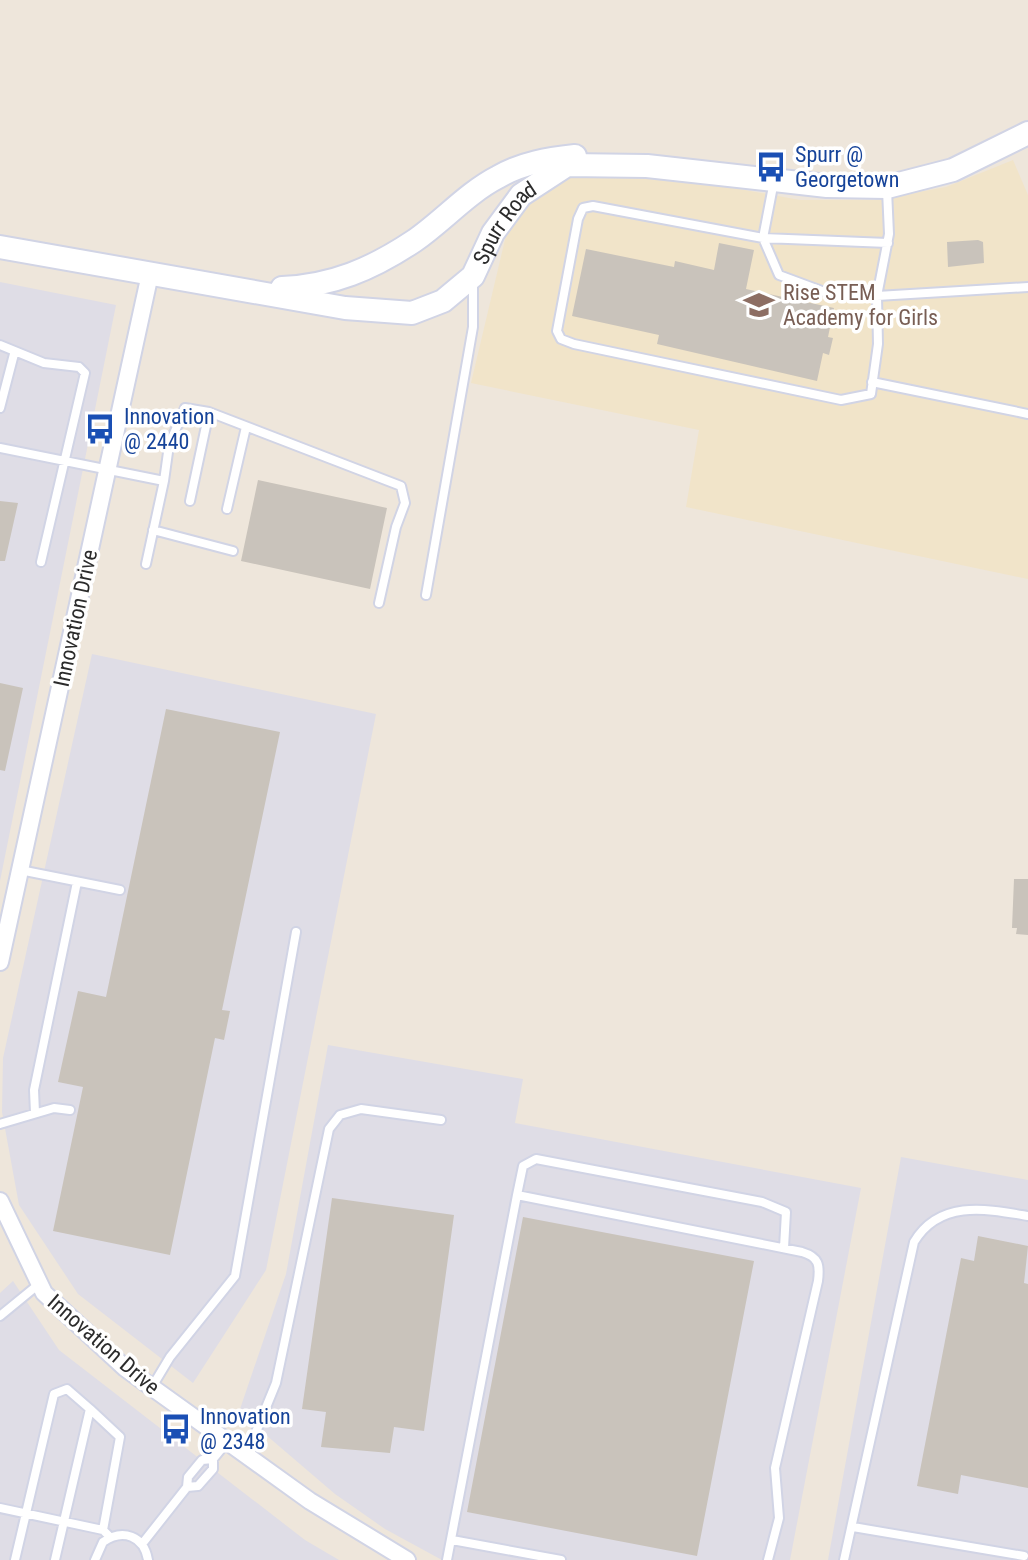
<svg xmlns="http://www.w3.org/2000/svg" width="1028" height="1560" font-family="'Roboto Condensed',sans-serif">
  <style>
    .industrial { fill: #dfdde6 }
    .education { fill: #f1e4c9 }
    .building { fill: #c9c3bb }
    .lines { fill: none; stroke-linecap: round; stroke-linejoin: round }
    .lane-casing { stroke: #d1d4e5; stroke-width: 12 }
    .street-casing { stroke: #d1d4e5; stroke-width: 20 }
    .secondary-casing { stroke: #d1d4e5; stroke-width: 26 }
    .lane { stroke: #fff; stroke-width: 8 }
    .street { stroke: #fff; stroke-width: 16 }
    .secondary { stroke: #fff; stroke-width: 22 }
    .labels { text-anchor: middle; stroke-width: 7; stroke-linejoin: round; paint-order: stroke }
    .transit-label { font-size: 22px; fill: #164399; stroke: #fff; text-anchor: start }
    .street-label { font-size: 22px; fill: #2b2b2b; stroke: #fff }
    .education-label { font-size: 22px; fill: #785e54; stroke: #fff; text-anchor: start }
  </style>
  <rect width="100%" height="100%" fill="#eee6db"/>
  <path class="industrial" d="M0,282L116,305L0,881Z
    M92,654L376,714L266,1270L193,1383L78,1294L19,1205L2,1112L3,1058Z
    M328,1045L523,1079L515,1123L861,1188L790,1560H442L385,1529L335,1494L239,1412L286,1274Z
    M901,1157L1028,1180V1560H828Z
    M13,1281L59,1350L305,1540L339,1560H0V1293Z"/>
  <path class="education" d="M1013,160L1028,195V579L686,507L699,430L471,383L508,227L531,200L553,182L613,166L800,200H875L946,187Z"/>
  <path class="building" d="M978,240L983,242L984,263L948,267L947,242Z
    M719,243L754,250L746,289L834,308L828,337L833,338L829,355L823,353L817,381L657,344L659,335L572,316L586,249L674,267L675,261L714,270Z
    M258,480L387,508L370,589L241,561Z
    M0,501L18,503L5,561H0Z
    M0,683L23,688L5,771L0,770Z
    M166,709L280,732L222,1010L230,1011L224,1040L215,1038L170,1255L53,1231L83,1087L58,1082L78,991L106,997Z
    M1014,879H1028V935L1016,934L1017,928H1012Z
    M332,1198L454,1215L424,1431L394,1427L390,1453L321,1447L326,1412L302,1409Z
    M523,1217L754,1261L697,1556L467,1512Z
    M978,1236L1028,1246L1024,1283L1028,1284V1488L961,1475L958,1494L917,1486L961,1258L974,1261Z"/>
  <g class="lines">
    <g class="lane-casing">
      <path id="lane" d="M774,181L763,238L779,275L822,291L877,296L889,234L887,190
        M888,243L763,238L593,206L583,208L578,219L557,331L561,339L574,344L841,400L871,394L878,344L877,296L1028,287
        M0,345L44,363L79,367L85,373L41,562
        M872,382L1028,414
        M0,408L14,354
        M0,448L164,481L169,445L185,408L209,412L401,486L405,503L396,527L379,603
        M190,501L209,412
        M227,509L246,427
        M153,530L233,551
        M146,564L164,481
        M426,595L473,327V281
        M20,870L120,890
        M35,1113L34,1090L77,882
        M0,1124L54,1108L70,1110
        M517,1195L523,1166L536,1159L762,1202L786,1212L784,1248
        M0,1316L39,1284
        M152,1387L170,1357L235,1276L296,932
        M90,1409L120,1437L103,1530
        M247,1454L276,1383L329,1129L340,1115L361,1109L441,1120
        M213,1459L202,1460L188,1477L187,1487L198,1486L213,1469V1459L227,1442
        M0,1508L103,1530L110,1537
        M853,1527L1024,1556
        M452,1540L561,1560
        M142,1544L187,1487
        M15,1560L54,1394L67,1389L90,1409L55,1560
        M95,1560L103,1542C123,1528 144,1536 148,1560
        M447,1560L517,1195L802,1252C819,1257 820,1265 818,1281L775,1468L779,1518L768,1560
        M844,1560L914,1242C940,1199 987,1209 1028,1216"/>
    </g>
    <g class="street-casing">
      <path id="street" d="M0,962L150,274
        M0,1201L44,1293L125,1368L310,1501L407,1560"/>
    </g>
    <g class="secondary-casing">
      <g id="secondary">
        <path id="s1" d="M0,247L345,308L412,313L443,301L473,276L493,233L521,195L567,165L647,166L827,186L887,187L953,170L1028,133"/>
        <path d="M282,288C332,286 372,269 414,241C443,221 467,193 498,177C522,163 548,159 575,156"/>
      </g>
    </g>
    <use href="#lane" class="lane"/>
    <use href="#street" class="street"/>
    <use href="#secondary" class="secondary"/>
  </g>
  <defs>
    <g id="bus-bare" transform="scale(2.4)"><path d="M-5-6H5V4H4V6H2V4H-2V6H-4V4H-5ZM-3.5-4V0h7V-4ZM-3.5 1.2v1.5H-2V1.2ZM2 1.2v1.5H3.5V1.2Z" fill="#1a4fb4" stroke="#fff" stroke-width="2.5" paint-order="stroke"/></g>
    <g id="school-bare" transform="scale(2.4)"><path d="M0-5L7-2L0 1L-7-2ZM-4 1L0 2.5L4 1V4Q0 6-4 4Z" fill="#8d6e63" stroke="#fff" stroke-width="2.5" paint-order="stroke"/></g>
  </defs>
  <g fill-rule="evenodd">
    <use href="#bus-bare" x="771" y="167"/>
    <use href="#school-bare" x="759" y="305"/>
    <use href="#bus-bare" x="100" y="429"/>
    <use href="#bus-bare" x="176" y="1429"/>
  </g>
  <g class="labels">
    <g class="transit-label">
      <text x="795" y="162">Spurr @<tspan x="795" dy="25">Georgetown</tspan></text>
      <text x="124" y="424">Innovation<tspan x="124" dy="25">@ 2440</tspan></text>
      <text x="200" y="1424">Innovation<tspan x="200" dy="25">@ 2348</tspan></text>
    </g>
    <g class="street-label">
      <text dy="8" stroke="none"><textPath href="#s1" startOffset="552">Spurr Road</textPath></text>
      <text transform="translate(75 618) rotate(-78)" y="8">Innovation Drive</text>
      <text transform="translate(104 1344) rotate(41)" y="8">Innovation Drive</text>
    </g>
    <g class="education-label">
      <text x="783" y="300">Rise STEM<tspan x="783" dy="25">Academy for Girls</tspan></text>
    </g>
  </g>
</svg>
